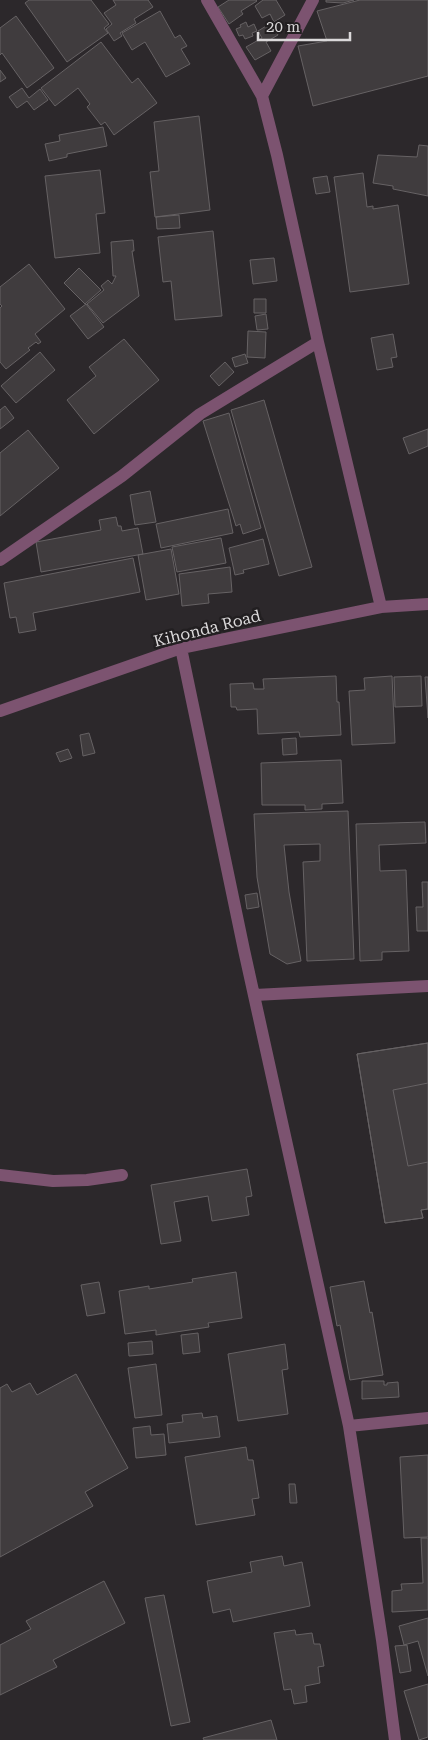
<svg xmlns="http://www.w3.org/2000/svg" width="428" height="1740" font-family="'Roboto Serif',serif">
  <style>
    .building { fill: #403c3e; stroke: #666264 }
    .lines { fill: none; stroke-linecap: round; stroke-linejoin: round }
    .minor { stroke: #7c5370; stroke-width: 12 }
    .labels { text-anchor: middle; stroke-width: 5; stroke-linejoin: round; paint-order: stroke }
    .street-label { font-size: 16px; fill: #dbd9da; stroke: #221f21 }
  </style>
  <rect width="100%" height="100%" fill="#2c282b"/>
  <path class="building" d="M29,0H91L109,24L104,28L108,33L67,62L25,3Z
    M113,0H148L153,7L134,19L136,23L120,33L122,36L114,41L106,29L112,24L104,13L116,5Z
    M229,0H256L257,1L241,11L243,14L229,24L218,7Z
    M263,0H276L285,15L274,22L270,14L262,18L255,6Z
    M326,0H354L343,3L326,2Z
    M360,0H428V76L313,106L298,46L327,41L317,11Z
    M160,11L175,38L180,35L187,46L181,49L190,64L166,77L145,42L132,50L122,33Z
    M16,16L54,68L27,88L2,53L0,55V28Z
    M246,22L248,27L254,24L257,31L252,33L253,36L245,39L243,35L239,36L236,29L241,27L240,25Z
    M271,23L278,35L266,42L271,51L255,60L246,47L262,38L258,31Z
    M101,42L132,83L138,78L157,103L114,135L105,122L101,125L87,107L90,104L78,88L55,106L41,88Z
    M0,70L6,78L0,82Z
    M22,88L29,98L40,89L48,100L34,110L27,101L17,108L9,97Z
    M199,116L210,210L155,217L150,172L159,171L154,122Z
    M103,127L107,146L67,154V157L49,161L45,144L60,141L59,135Z
    M419,145L428,146V196L393,189V186L373,183L378,155L417,157Z
    M100,170L105,213L96,214L100,253L55,258L45,176Z
    M363,173L367,207L373,206V209L398,205L409,284L350,292L334,177Z
    M327,176L330,192L316,194L313,178Z
    M179,215L180,228L157,229L156,217Z
    M213,231L222,316L175,320L171,281L163,282L158,237Z
    M133,240L134,251H132L139,296L103,323L87,304L104,290L101,286L108,280L112,284L116,276H113L111,242Z
    M274,258L277,281L253,284L250,260Z
    M29,264L65,309L35,334L41,342L38,344L36,342L28,348L30,350L6,369L0,362V308L2,306L0,304V287Z
    M79,268L101,290L85,304L64,283Z
    M254,299H266V313H254Z
    M86,304L104,327L88,339L70,316Z
    M266,314L268,329L257,330L255,316Z
    M248,331L266,332L265,358L247,357Z
    M393,334L397,357L391,358L393,367L377,370L371,338Z
    M124,339L159,380L94,434L67,400L96,376L89,367Z
    M40,352L55,370L16,403L1,386Z
    M245,354L248,363L235,367L232,358Z
    M225,362L234,372L219,386L210,376Z
    M264,400L312,567L279,576L231,410Z
    M5,406L14,418L0,429V410Z
    M229,413L261,528L243,534L240,524L236,526L203,421Z
    M428,429V446L409,454L403,438Z
    M28,430L59,468L0,516V453Z
    M150,491L156,522L135,525L130,495Z
    M228,509L233,533L161,548L156,524Z
    M116,517L118,526H121L122,531L138,528L143,554L41,572L36,542L101,530L99,520Z
    M221,538L226,563L177,572L172,547Z
    M263,539L269,564L243,570L244,573L235,575L229,548Z
    M171,549L179,594L146,600L138,555Z
    M133,558L140,592L33,613L36,630L19,633L16,617L10,618L4,583Z
    M230,567L232,592L208,594L209,603L182,606L179,574Z
    M336,676L337,702H339L341,735L300,737L299,732L258,734L257,709L237,710L236,707H231L230,684L253,683L254,689H264L263,679Z
    M392,676L395,743L352,745L349,691L365,690L364,678Z
    M421,676L422,706L395,707L394,677Z
    M425,677H428V718Z
    M89,733L95,753L83,756L80,735Z
    M296,738L297,754L283,755L282,739Z
    M68,749L72,758L60,762L56,753Z
    M341,760L343,803L322,804V809L305,810V805H262L261,763Z
    M348,811L354,959L307,961L303,862L320,861V844L284,845L289,892L301,961L287,964L270,954L257,877L254,814Z
    M425,822L426,843L379,845L380,871L406,870L409,951L382,952V960L360,961L356,824Z
    M422,882H428V931H417L416,907H423Z
    M257,893L259,907L247,909L245,895Z
    M428,1043V1083L393,1090L408,1166L428,1162V1209L421,1210L423,1218L385,1223L357,1054Z
    M428,1043V1209L421,1210L423,1218L385,1223L357,1054Z
    M247,1169L252,1196L246,1197L249,1215L212,1221L208,1196L174,1202L181,1241L161,1244L151,1185Z
    M236,1272L242,1318L208,1323L209,1327L156,1335V1330L125,1334L119,1291L149,1286V1289L193,1282L192,1279Z
    M364,1281L370,1313L372,1312L383,1375L350,1380L340,1325L337,1326L330,1287Z
    M99,1282L105,1313L87,1316L81,1285Z
    M198,1333L200,1352L183,1354L181,1335Z
    M152,1341L153,1354L129,1356L128,1343Z
    M285,1344L288,1369L282,1370L288,1414L238,1421L228,1354Z
    M156,1364L162,1415L135,1418L128,1368Z
    M76,1374L128,1468L85,1492L93,1506L0,1557V1388L7,1384L12,1392L30,1383L37,1395Z
    M362,1381H384V1385H387V1383L398,1382L399,1397L362,1399Z
    M202,1413L203,1418L217,1416L220,1437L169,1443L167,1424L183,1422L182,1415Z
    M150,1426L151,1435L164,1434L166,1455L136,1458L133,1428Z
    M246,1447L248,1460H253L259,1498L252,1499L255,1515L196,1525L185,1457Z
    M428,1455V1537L404,1538L400,1457Z
    M289,1484H295L297,1503H290Z
    M421,1538H428V1610L392,1612V1591L402,1590L401,1584L423,1583Z
    M282,1556L284,1566L302,1562L310,1606L233,1622L230,1609L213,1613L207,1581L252,1572L250,1562Z
    M104,1581L125,1623L53,1660L57,1667L0,1695V1645L31,1629L26,1621Z
    M164,1595L190,1722L171,1726L145,1598Z
    M428,1618V1676L418,1641L404,1645L399,1626Z
    M295,1630L296,1635L312,1633L314,1644H320L324,1666L318,1667L320,1683L305,1686L307,1702L294,1704L291,1689L284,1690L274,1633Z
    M407,1645L411,1671L400,1673L395,1646Z
    M428,1684V1737L419,1740L404,1691Z
    M271,1720L277,1740H204L203,1738Z"/>
  <g class="lines">
    <path class="minor" d="M207,0L262,96L277,155L318,342L381,607
      M262,96L313,0
      M0,560L122,476L200,414L318,342
      M181,648L244,950L349,1426L382,1640L395,1740
      M0,711L181,648L381,607L428,604
      M255,995L428,986
      M0,1175L53,1181L87,1180L122,1175
      M349,1426L428,1418"/>
  </g>
  <g class="labels">
    <g class="street-label">
      <text transform="translate(207 628) rotate(-14)" y="6">Kihonda Road</text>
    </g>
  </g>
  <path d="M258 32v8h92v-8" fill="none" stroke="#dbd9da" stroke-width="2.5"/>
  <text x="266" y="32" font-size="15" fill="#dbd9da" stroke="#221f21" stroke-width="4" paint-order="stroke">20 m</text>
</svg>
